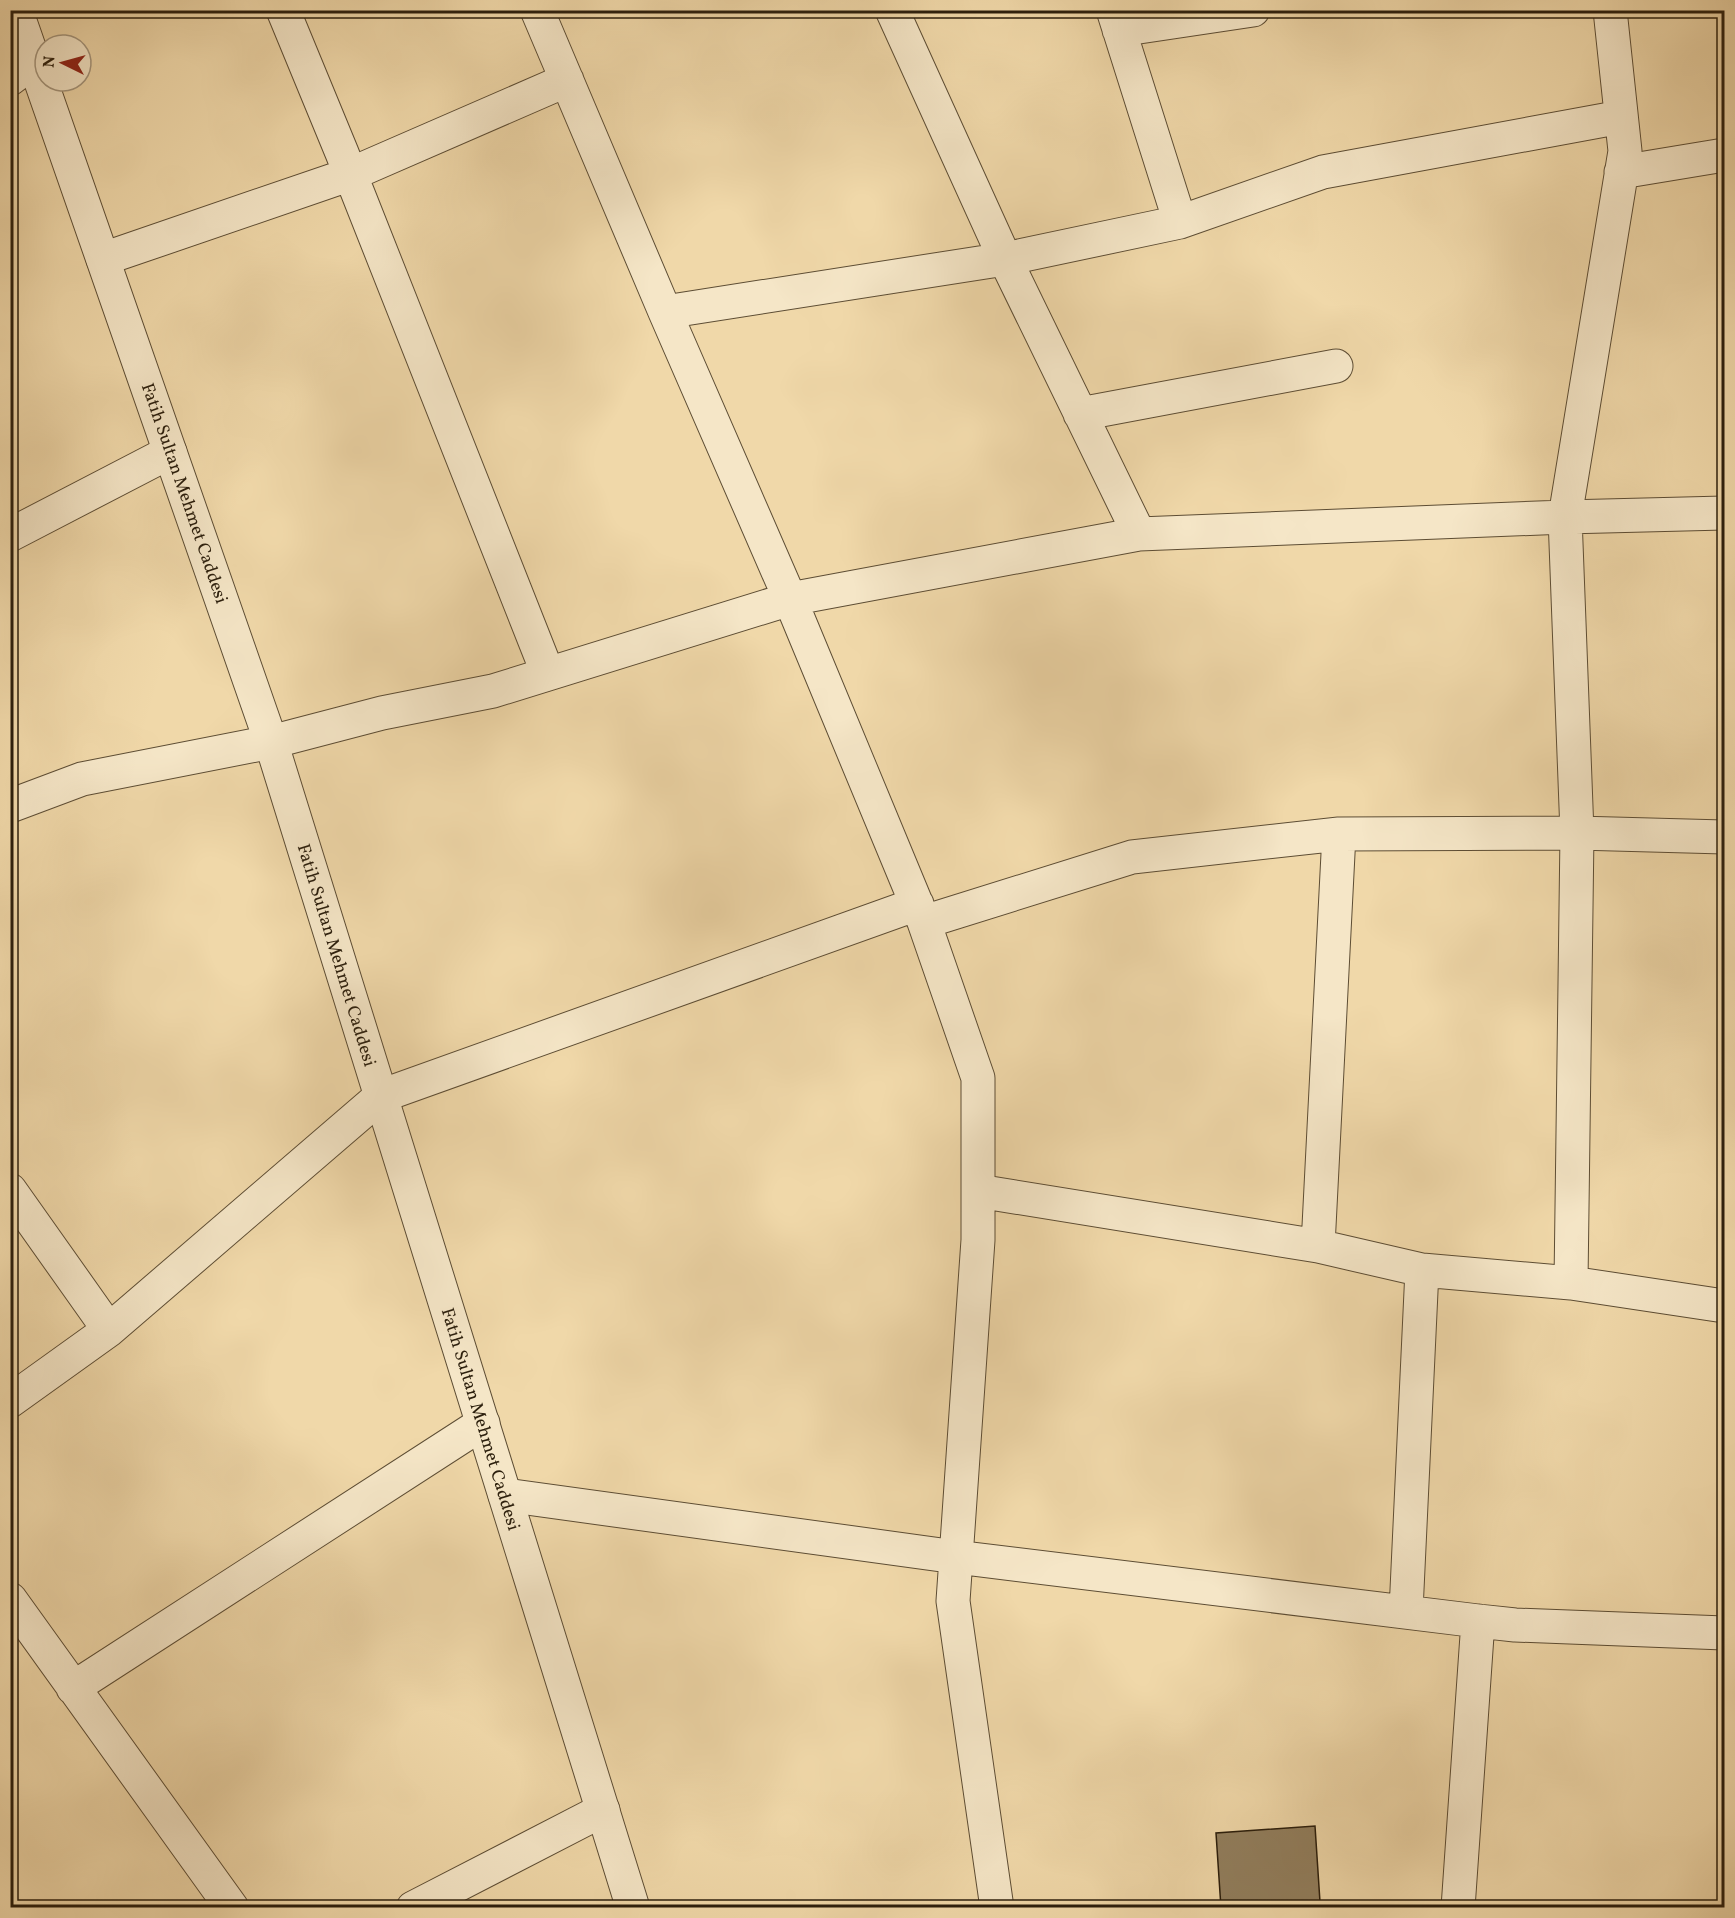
<svg xmlns="http://www.w3.org/2000/svg" width="1735" height="1918" font-family="Vollkorn,serif">
  <style>
    .building { fill: #927f5e; stroke: #2c1f0d; stroke-width: 1.5 }
    .lines { fill: none; stroke-linecap: round; stroke-linejoin: round }
    .minor-casing { stroke: #5d4d34; stroke-width: 35 }
    .tertiary-casing { stroke: #5d4d34; stroke-width: 35 }
    .minor { stroke: #f5e6c7; stroke-width: 33 }
    .tertiary { stroke: #f5e6c7; stroke-width: 33 }
    .labels { text-anchor: middle; stroke-width: 6; stroke-linejoin: round; paint-order: stroke }
    .street-label { font-size: 18px; fill: #2c1f0d; stroke: #f5e6c7 }
  </style>
  <rect width="100%" height="100%" fill="#f0d8a9"/>
  <filter id="stains"><feTurbulence type="fractalNoise" baseFrequency=".00333" numOctaves="4"/><feColorMatrix values="0 0 0 0 .2 0 0 0 0 .09 0 0 0 0 .02 0 0 0 .5 -.17"/></filter>
  <radialGradient id="worn" r=".72"><stop offset=".6" stop-color="#630" stop-opacity="0"/><stop offset="1" stop-color="#630" stop-opacity=".3"/></radialGradient>
  <path class="building" d="M1315,1826L1320,1902L1221,1908L1216,1833Z"/>
  <g class="lines">
    <g class="minor-casing">
      <path id="minor" d="M283,10L342,153L548,674
        M537,10L665,312L790,599L924,922L978,1078V1240L953,1601L997,1908
        M892,10L1005,259L1139,534
        M1113,10L1180,222
        M1119,30L1253,10
        M10,79L35,60
        M1621,172L1724,155
        M103,259L351,174L567,80
        M665,312L1005,259L1180,222L1323,172L1621,117
        M1080,414L1336,366
        M10,535L170,452
        M10,806L82,779L271,742L382,713L493,691L790,599L1139,534L1565,517L1724,513
        M924,922L1132,857L1339,834L1577,833L1724,837
        M10,1190L109,1330
        M978,1191L1318,1246L1422,1270L1571,1283L1724,1306
        M1318,1246L1339,834
        M1571,1283L1577,833L1565,517L1625,151L1610,10
        M10,1401L109,1330L381,1096L917,904
        M505,1495L956,1557L1478,1621L1515,1625L1724,1633
        M10,1599L232,1908
        M1406,1611L1422,1270
        M73,1688L483,1423
        M413,1908L603,1810
        M1458,1908L1478,1621"/>
    </g>
    <g class="tertiary-casing">
      <path id="tertiary" d="M16,10L271,742L633,1908"/>
    </g>
    <use href="#minor" class="minor"/>
    <use href="#tertiary" class="tertiary"/>
  </g>
  <g class="labels">
    <g class="street-label">
      <text transform="translate(185 493) rotate(71)" y="6">Fatih Sultan Mehmet Caddesi</text>
      <text transform="translate(337 955) rotate(73)" y="6">Fatih Sultan Mehmet Caddesi</text>
      <text transform="translate(481 1419) rotate(73)" y="6">Fatih Sultan Mehmet Caddesi</text>
    </g>
  </g>
  <rect width="1735" height="1918" fill="none" stroke="#f0d8a9" stroke-width="36"/>
  <rect x="12" y="12" width="1711" height="1894" fill="none" stroke="#2c1f0d" stroke-width="3"/>
  <rect x="18" y="18" width="1699" height="1882" fill="none" stroke="#2c1f0d" stroke-width="1.5"/>
  <g transform="translate(63 63) rotate(275)"><circle r="28" fill="#f5e6c7" stroke="#a5967d" stroke-width="1.5"/>
  <path d="M0-4.5L10 22L0 15L-10 22Z" fill="#8f2418"/>
  <text y="-9" font-size="16" font-weight="bold" text-anchor="middle" fill="#2c1f0d">N</text>
  </g>
  <rect width="100%" height="100%" filter="url(#stains)"/>
  <rect width="100%" height="100%" fill="url(#worn)"/>
</svg>
